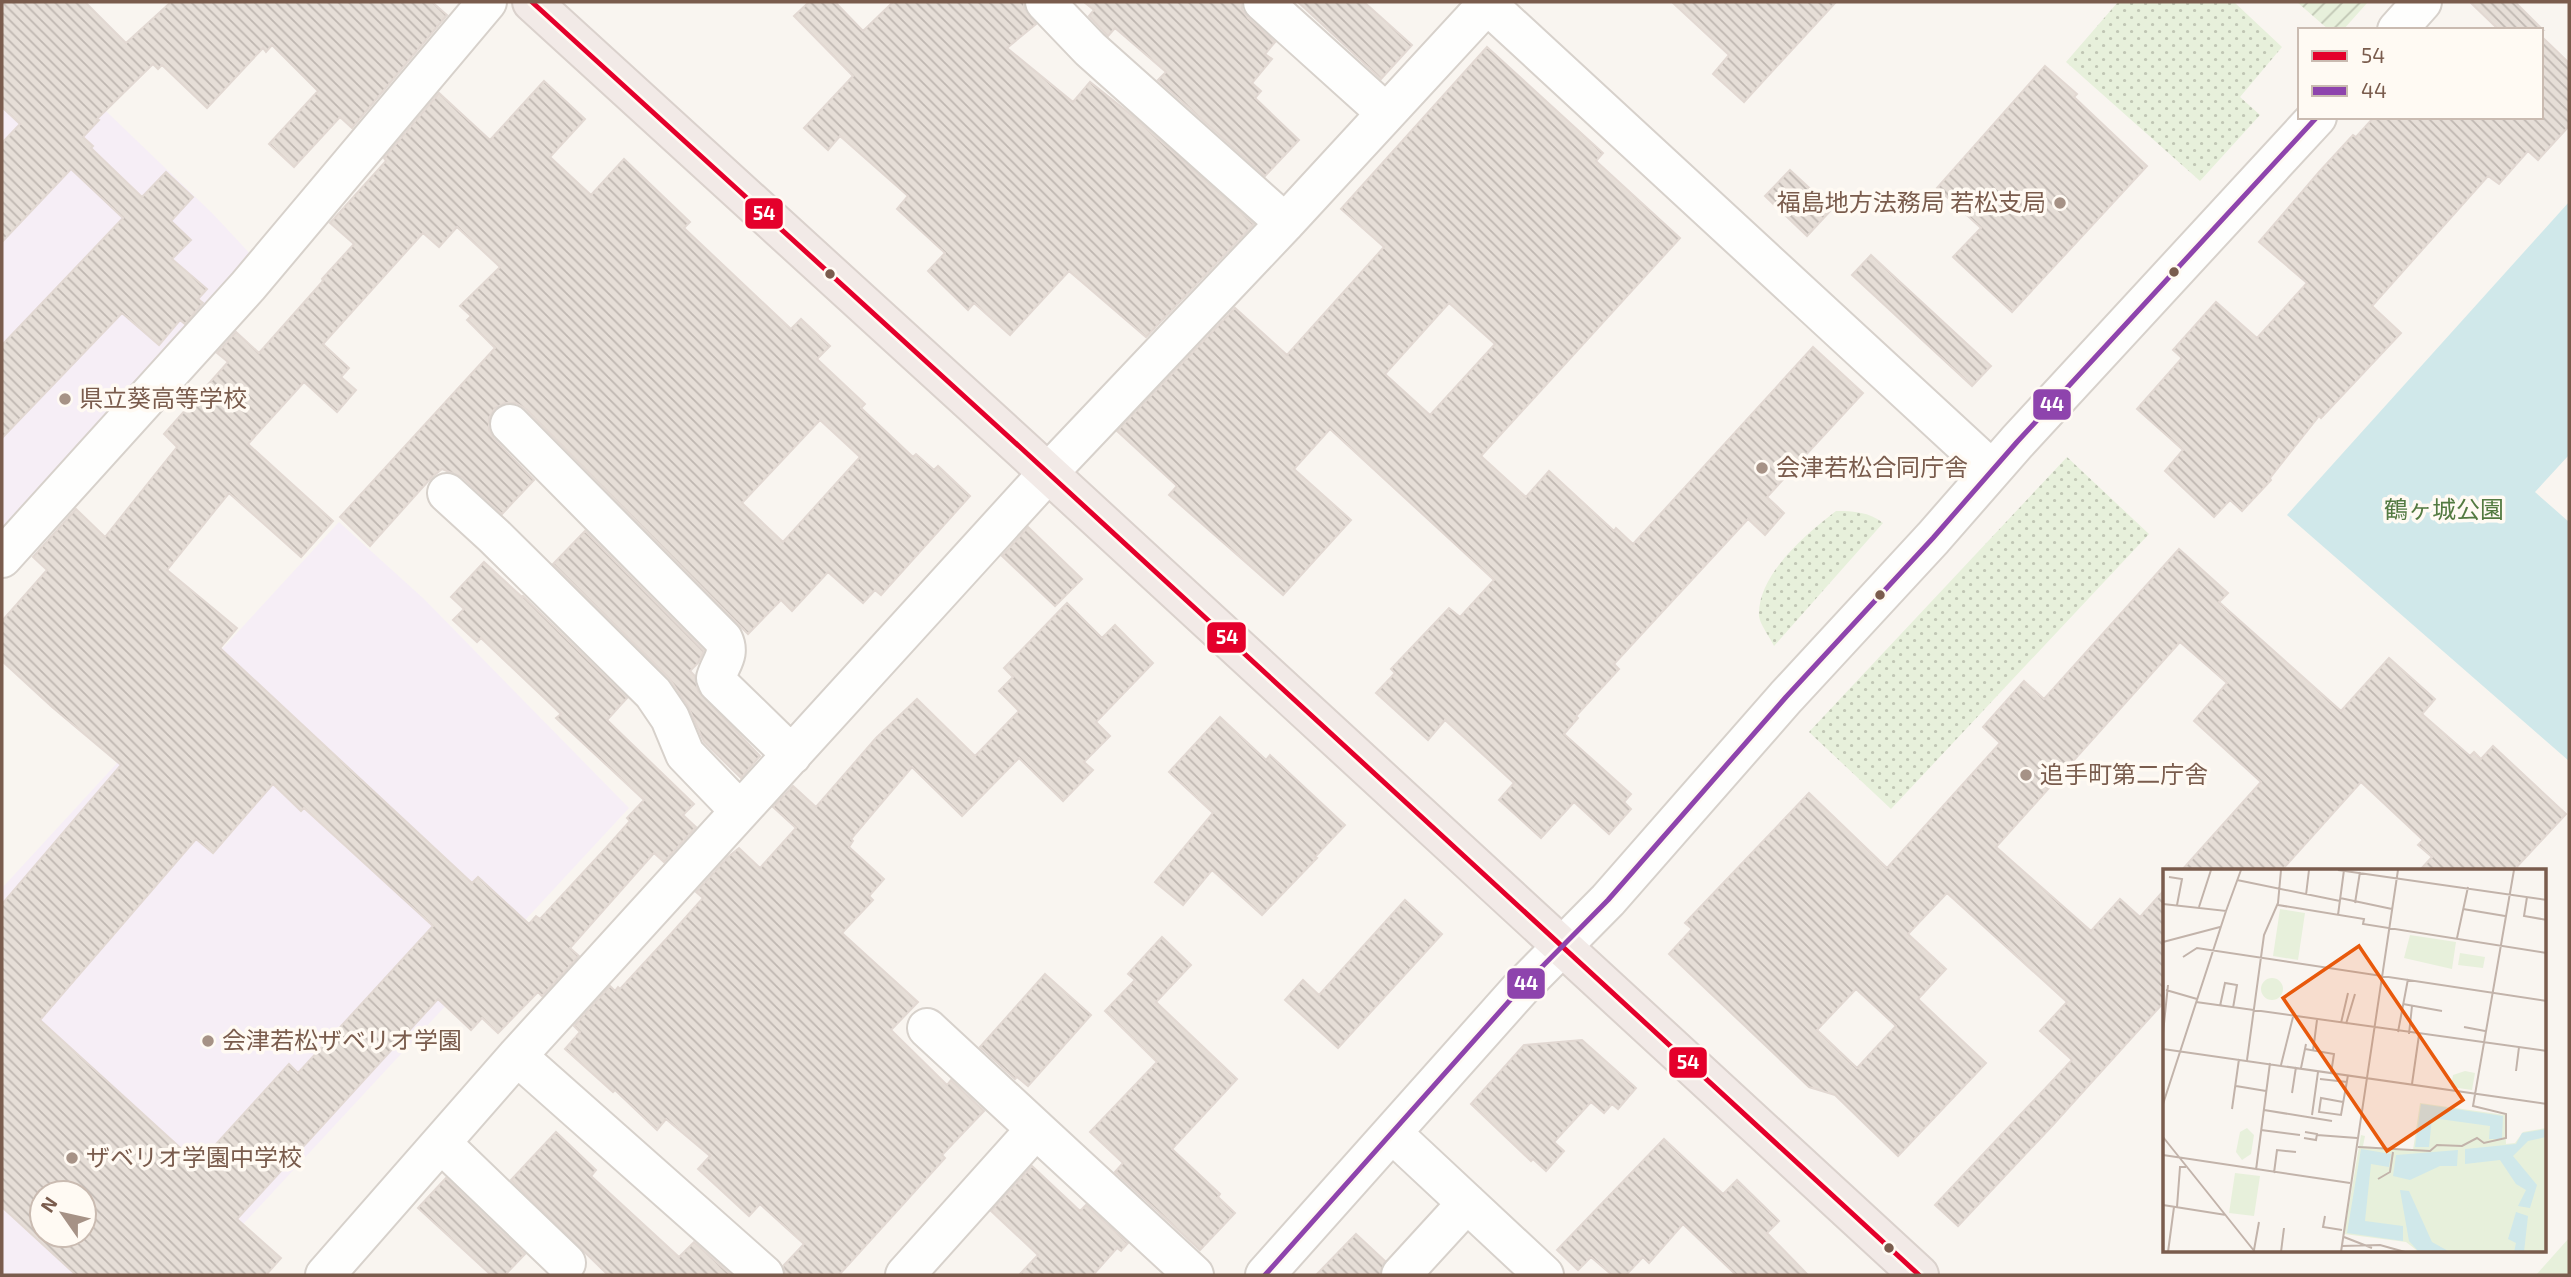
<svg xmlns="http://www.w3.org/2000/svg" width="2571" height="1277" font-family="'Exo 2','Noto Sans JP',sans-serif">
  <style>
    .education { fill: #f6eef6; fill-rule: evenodd }
    .grass { fill: url(#grass-dots) }
    .park { fill: #e7f0db }
    .garden { fill: url(#garden-furrows) }
    .water { fill: #d0e8ea }
    .building { fill: url(#building-back-hatch); stroke: #e2d8d2; stroke-width: 2; fill-rule: evenodd }
    .lines { fill: none; stroke-linecap: round; stroke-linejoin: round }
    .minor-casing { stroke: #d7d1cb; stroke-width: 42 }
    .highway-casing { stroke: #dad1cc; stroke-width: 42 }
    .minor { stroke: #fefefd; stroke-width: 38 }
    .highway { stroke: #f2eae7; stroke-width: 38 }
    .bus-1-casing { stroke: #fffaf3; stroke-width: 10 }
    .bus-2-casing { stroke: #fffaf3; stroke-width: 10 }
    .bus-1 { stroke: #e4002b; stroke-width: 5 }
    .bus-2 { stroke: #8e44ad; stroke-width: 5 }
    .poi-dot { fill: #a69286; stroke: #fffaf3; stroke-width: 2.5 }
    .bus-dot { fill: #7a5c4d; stroke: #fffaf3; stroke-width: 2.5 }
    .labels { text-anchor: middle; stroke-width: 7; stroke-linejoin: round; paint-order: stroke }
    .poi-label { font-size: 24px; fill: #7a5c4d; stroke: #fffaf3; text-anchor: start }
    .park-label { font-size: 24px; fill: #537a41; stroke: #fffaf3 }
    .inset-road { fill: none; stroke: #c2b3aa; stroke-width: 2 }
    .view { fill: #e8590c; fill-opacity: 0.15; stroke: #e8590c; stroke-width: 3.5 }
    .inset-edge { fill: none; stroke: #7a5c4d; stroke-width: 3.5 }
    .line-badge { stroke: #fffaf3; stroke-width: 2.5 }
    .badge-label { font-size: 19px; text-anchor: middle; font-weight: bold; fill: #fff }
  </style>
  <defs>
    <pattern id="grass-dots" width="8" height="8" patternUnits="userSpaceOnUse" patternTransform="scale(1.75)"><rect width="8" height="8" fill="#e7f0db"/><path d="M2 2h.1M6 6h.1" fill="none" stroke="#c0c6b4" stroke-width="1.8" stroke-linecap="round"/></pattern>
    <pattern id="garden-furrows" width="10" height="10" patternUnits="userSpaceOnUse" patternTransform="scale(1.75)"><rect width="10" height="10" fill="#e7f0db"/><path d="M-1 1l2-2M0 10L10 0M9 11l2-2" fill="none" stroke="#c0c6b4"/></pattern>
    <pattern id="building-back-hatch" width="6" height="6" patternUnits="userSpaceOnUse" patternTransform="scale(1.75)"><rect width="6" height="6" fill="#e6ded7"/><path d="M-1 5l2 2M0 0l6 6M5-1l2 2" fill="none" stroke="#bfb7b1"/></pattern>
  </defs>
  <rect width="100%" height="100%" fill="#f9f5f0"/>
  <path class="education" d="M2,11L213,214L255,259L2,538Z
    M339,522L424,599L629,808L196,1275H2V888ZM42,1193H84V1235H42Z"/>
  <path class="grass" d="M2118,2H2234L2282,47L2240,97L2260,115L2200,181L2066,62Z
    M2067,457L2149,534L1891,809L1809,732Z
    M1836,511C1854,511 1869,512 1883,523L1774,646C1770,637 1760,625 1759,616C1757,575 1807,533 1836,511Z"/>
  <path class="park" d="M2569,1238V1275H2536Z"/>
  <path class="garden" d="M2297,2H2368L2343,30H2329Z"/>
  <path class="water" d="M2569,202V455L2535,492L2569,522V761L2287,515Z"/>
  <path class="building" d="M2,2H85L126,43L171,2H432L447,15L352,128L340,117L294,167L269,144L318,91L272,45L266,52L263,48L207,108L162,65L158,69L153,64L97,119L99,120L83,137L93,146L91,148L142,197L166,172L193,197L171,221L191,240L172,259L207,289L198,299L203,303L185,324L180,320L159,345L122,313L2,438V345L123,218L71,169L2,242V143L20,124L2,107Z
    M809,2H835L863,31L893,2H1024V8L1036,24L1007,48L1073,102L1090,82L1129,113L1254,224L1146,337L1069,271L1010,335L974,303L968,310L928,271L945,253L897,209L908,196L840,136L828,150L804,128L853,76L794,16Z
    M1084,2H1242V9L1248,18L1275,42L1265,54L1272,59L1252,83L1261,91L1255,98L1299,140L1265,176L1158,80L1166,72L1115,28L1108,36L1105,33L1089,16L1094,10Z
    M1298,2H1364L1412,45L1381,79Z
    M1672,2H1836L1744,102L1713,74L1729,55Z
    M2470,2H2515L2543,30H2499Z
    M2541,36L2569,63V126L2538,160L2528,151L2499,184L2488,176L2372,306L2401,333L2321,418L2319,416L2270,478L2271,480L2242,511L2230,500L2214,517L2165,471L2183,450L2137,409L2182,358L2173,350L2216,302L2257,338L2307,283L2259,242L2319,172L2353,135L2356,137L2374,117H2541Z
    M1487,47L1603,153L1596,161L1680,238L1481,456L1526,497L1549,471L1614,531L1616,528L1633,544L1813,347L1863,393L1767,497L1784,513L1765,535L1748,519L1614,664L1619,669L1576,716L1578,718L1564,734L1631,794L1624,802L1631,809L1609,834L1574,802L1541,838L1499,800L1514,783L1445,720L1428,740L1376,693L1395,673L1391,669L1449,608L1460,617L1494,580L1330,429L1294,469L1351,520L1283,595L1169,495L1177,486L1117,431L1235,308L1287,355L1384,247L1341,209ZM1449,303L1495,344L1430,415L1385,374Z
    M2045,66L2077,94L2074,97L2147,166L2012,312L1953,257L1981,228L1937,188Z
    M544,81L585,119L550,157L591,195L624,159L690,222L684,228L791,329L801,319L830,346L817,359L865,404L861,408L913,457L916,454L934,470L938,466L970,496L881,595L875,590L863,603L828,572L792,611L781,600L748,634L526,409L516,403H505L495,408L489,418V430L494,439L534,480L502,514L462,477L442,469L431,478L370,546L340,517L495,348L467,320L471,316L460,306L500,267L457,227L439,247L423,233L323,344L349,368L341,377L356,390L337,412L304,382L248,444L333,521L301,557L229,493L167,570L237,628L220,648L472,883L478,877L529,924L536,916L540,919L604,850L630,821L627,818L644,800L556,718L561,714L481,638L477,642L453,620L464,609L451,597L484,562L522,597L523,596L627,698L607,720L694,804L683,815L696,827L664,862L654,853L570,948L579,956L542,996L538,992L498,1033L482,1018L471,1030L438,999L237,1219L281,1258L266,1275H76L2,1207V904L121,765L52,707L2,661V621L47,570L33,557L76,509L105,537L177,447L164,434L228,362L217,353L236,332L259,353L323,281L322,279L354,244L330,223L386,161L384,158L439,93L490,140ZM820,420L860,457L783,542L742,503ZM273,784L301,811L304,808L433,926L298,1073L289,1064L198,1164L40,1020L196,839L213,853ZM42,1193H84V1235H42Z
    M1790,170L1832,209L1807,236L1765,196Z
    M1871,255L1991,366L1972,386L1852,275Z
    M1028,527L1082,579L1055,606L1002,556Z
    M585,531L704,651L698,663L690,671L695,676L698,691L760,756L741,778L704,742L688,706L669,678L553,564Z
    M2179,549L2228,593L2219,602L2341,711L2389,658L2435,699L2422,714L2470,756L2474,752L2481,759L2493,746L2566,814L2513,871H2419L2432,857L2418,845L2423,840L2361,782L2281,871H2181L2261,782L2194,721L2227,683L2180,642L1996,847L2091,931L2120,899L2140,917L2165,889V1001L2052,1126L1958,1226L1935,1205L2072,1060L2040,1031L2067,1002L1947,893L1908,934L1946,969L1918,999L1986,1063L1898,1156L1835,1095L1809,1087L1669,954L1692,929L1685,923L1809,793L1887,868L2000,743L1983,727L2024,681L2044,699ZM1856,989L1896,1026L1857,1068L1817,1030Z
    M1067,603L1102,638L1115,625L1153,663L1096,722L1110,736L1084,762L1093,770L1063,801L1019,758L962,816L912,767L851,839L853,841L849,847L884,879L869,896L873,900L842,933L918,1002L891,1030L947,1085L951,1080L984,1111L942,1155L945,1158L839,1275H785L783,1266L804,1244L760,1204L749,1216L698,1169L710,1156L666,1119L657,1130L615,1090L613,1092L565,1049L580,1032L574,1026L610,986L615,991L618,987L620,989L669,936L703,898L696,892L728,857L739,848L760,868L796,828L773,807L793,786L816,807L876,738L917,699L975,756L1019,711L999,691L1013,677L1004,668Z
    M1220,717L1266,760L1270,755L1345,825L1315,857L1317,858L1262,915L1212,870L1183,905L1155,882L1213,813L1169,772Z
    M1405,900L1442,934L1338,1048L1285,1000L1303,980L1319,995Z
    M1162,937L1191,965L1156,1002L1237,1079L1172,1149L1220,1194L1218,1197L1235,1213L1200,1250L1115,1172L1123,1163L1090,1132L1157,1062L1105,1011L1135,980L1128,974Z
    M1045,974L1091,1015L1028,1086L1017,1077L1015,1079L980,1047Z
    M1582,1040L1636,1088L1618,1109L1612,1104L1604,1113L1591,1102L1554,1142L1564,1151L1546,1171L1533,1159L1531,1161L1471,1104L1524,1045Z
    M556,1132L596,1170L591,1176L679,1257L694,1242L731,1275H608L511,1180Z
    M1664,1139L1723,1194L1737,1180L1779,1221L1767,1233L1808,1275H1736L1683,1224L1649,1263L1643,1257L1626,1275H1612L1591,1257L1578,1270L1557,1250Z
    M1032,1166L1080,1211L1086,1205L1128,1243L1121,1251L1117,1248L1093,1275H1019L1038,1255L991,1211Z
    M446,1178L525,1254L505,1275H491L418,1208Z
    M1356,1234L1385,1261L1380,1275H1316Z"/>
  <g class="lines">
    <g class="minor-casing">
      <path id="minor" d="M1045,2L1090,49L1285,223
        M1263,2L1386,113
        M1487,4L1992,470
        M2397,30L2422,2
        M510,424L723,639C731,655 720,663 716,678L718,683L792,755
        M447,493L494,536L653,693L670,718L685,754L740,811
        M2,558L248,286L487,2
        M927,1028L1036,1129
        M517,1056L764,1275
        M1393,1134L1544,1275
        M441,1143L566,1263
        M325,1275L517,1056L1048,473L1285,223L1489,2
        M905,1275L1036,1129L1194,1275
        M1265,1275L1520,989L1608,900L1786,697L1933,538L2017,442L2317,117
        M1401,1275L1467,1203"/>
    </g>
    <g class="highway-casing">
      <path id="highway" d="M532,2L1021,448L1919,1275"/>
    </g>
    <use href="#minor" class="minor"/>
    <use href="#highway" class="highway"/>
    <g class="bus-1-casing">
      <path id="bus-1" d="M532,2L1021,448L1919,1275"/>
    </g>
    <g class="bus-2-casing">
      <path id="bus-2" d="M1265,1275L1520,989L1608,900L1786,697L1933,538L2017,442L2317,117"/>
    </g>
    <use href="#bus-1" class="bus-1"/>
    <use href="#bus-2" class="bus-2"/>
  </g>
  <g class="poi-dot">
    <circle cx="2060" cy="203" r="7"/>
    <circle cx="65" cy="399" r="7"/>
    <circle cx="1762" cy="468" r="7"/>
    <circle cx="2026" cy="775" r="7"/>
    <circle cx="208" cy="1041" r="7"/>
    <circle cx="72" cy="1158" r="7"/>
  </g>
  <g class="bus-dot">
    <circle cx="2174" cy="272" r="6"/>
    <circle cx="830" cy="274" r="6"/>
    <circle cx="1880" cy="595" r="6"/>
    <circle cx="1889" cy="1248" r="6"/>
  </g>
  <g class="labels">
    <g class="poi-label">
      <text x="2046" y="211" text-anchor="end">福島地方法務局 若松支局</text>
      <text x="79" y="407">県立葵高等学校</text>
      <text x="1776" y="476">会津若松合同庁舎</text>
      <text x="2040" y="783">追手町第二庁舎</text>
      <text x="222" y="1049">会津若松ザベリオ学園</text>
      <text x="86" y="1166">ザベリオ学園中学校</text>
    </g>
    <g class="park-label">
      <text x="2444" y="518">鶴ヶ城公園</text>
    </g>
  </g>
  <g transform="translate(2163 869)">
    <rect width="383" height="383" fill="#f9f5f0"/>
    <path d="M117,40L142,44L135,91L110,87ZM247,66L293,73L289,100L241,89ZM297,84L322,88L320,99L295,96ZM98 120a11 11 0 1 1 22 0a11 11 0 1 1-22 0ZM257,234L342,246L343,275L352,274L360,263L383,259V383H256L243,373L181,365L198,266L202,267L200,277L250,281ZM84,259L91,266L88,285L79,291L73,283L77,263ZM72,304L97,307L91,347L66,344Z" fill="#e7f0db"/>
    <path d="M302,202L312,204L309,221L288,218L290,206ZM304 341a9 9 0 1 1 18 0a9 9 0 1 1-18 0ZM264,333L281,344L278,361L261,340ZM303,348L322,355L320,379L301,369L299,352Z" fill="#e7f0db"/>
    <path d="M258,235L340,247L339,270H326L327,257L269,249L266,278H252ZM384,260L383,268L365,272L350,287L374,316L367,339L355,337L363,321L353,315L337,291L302,295V280L353,275L359,264ZM198,280L228,285L226,298L208,295L202,352L240,357V372L184,364ZM295,281L294,297H277L247,311L230,307L233,286ZM237,321L246,322L269,373L287,383H256L246,372ZM353,343L365,347L361,383H351L353,374L345,370Z" fill="#d0e8ea"/>
    <path class="inset-road" d="M175,1L384,31M6,8L19,10L14,36M74,11L177,32M143,26L146,1M364,28L361,47L384,51M177,29L229,40M192,34L197,3M0,35L63,42L78,1M115,36L201,50L200,55L384,84M36,38L48,1M300,40L342,47M175,46L181,1M294,69L305,18M0,73L57,58M20,88L34,79L384,132M3,121L34,130M33,133L384,182M240,135L279,142M57,137L62,114L74,116L70,139M178,154L185,124M183,155L192,125M301,158L322,162M235,163L245,110M0,164L5,116M246,165L249,137M0,180L384,235M142,180L171,185L168,204M150,182L154,151M84,191L101,66L115,34L118,1M118,196L130,148M138,199L143,175M353,202L356,178M157,210L184,213M249,215L256,166M73,217L103,222M129,224L133,198M180,233L158,229L156,243L178,246L185,206M0,235L63,42M69,240L76,190M101,241L169,252M149,246L155,203M98,261L137,266M154,266L194,269M0,268L92,383M141,269L153,271L154,265L142,263M195,278L267,282L274,276L299,277L314,269L321,274L343,269V245L310,237L351,1M0,286L187,314M93,301L107,194M111,304L114,281L133,283M215,310L227,303L230,283M0,336L63,346M14,338L17,298H23M162,347L160,358L179,361M181,368L209,379M179,377L217,376L242,383M91,381L96,353M5,383L11,338M118,383L121,359M178,383L235,1"/>
    <path class="view" d="M196,77L300,231L224,282L120,129Z"/>
    <rect width="383" height="383" class="inset-edge"/>
  </g>
  <g class="line-badge">
    <rect x="744" y="197" width="40" height="33" rx="7" fill="#e4002b"/>
    <rect x="2032" y="388" width="40" height="33" rx="7" fill="#8e44ad"/>
    <rect x="1206" y="621" width="41" height="33" rx="7" fill="#e4002b"/>
    <rect x="1506" y="967" width="40" height="33" rx="7" fill="#8e44ad"/>
    <rect x="1668" y="1046" width="40" height="33" rx="7" fill="#e4002b"/>
  </g>
  <g class="badge-label">
    <text x="764" y="220">54</text>
    <text x="2052" y="411">44</text>
    <text x="1227" y="644">54</text>
    <text x="1526" y="990">44</text>
    <text x="1688" y="1069">54</text>
  </g>
  <rect width="2571" height="1277" fill="none" stroke="#7a5c4d" stroke-width="7"/>
  <rect x="2298" y="28" width="245" height="91" fill="#fffaf3" stroke="#cabbb1" stroke-width="2"/>
  <rect x="2312" y="51" width="35" height="10" fill="#e4002b" stroke="#cabbb1" stroke-width="2"/>
  <text x="2361" y="63" font-size="21" fill="#7a5c4d">54</text>
  <rect x="2312" y="86" width="35" height="10" fill="#8e44ad" stroke="#cabbb1" stroke-width="2"/>
  <text x="2361" y="98" font-size="21" fill="#7a5c4d">44</text>
  <g transform="translate(63 1214) rotate(304)"><circle r="33" fill="#fffaf3" stroke="#cabbb1" stroke-width="2"/>
  <path d="M0-5L12 26L0 18L-12 26Z" fill="#a69286"/>
  <text y="-10" font-size="19" font-weight="bold" text-anchor="middle" fill="#7a5c4d">N</text>
  </g>
</svg>
